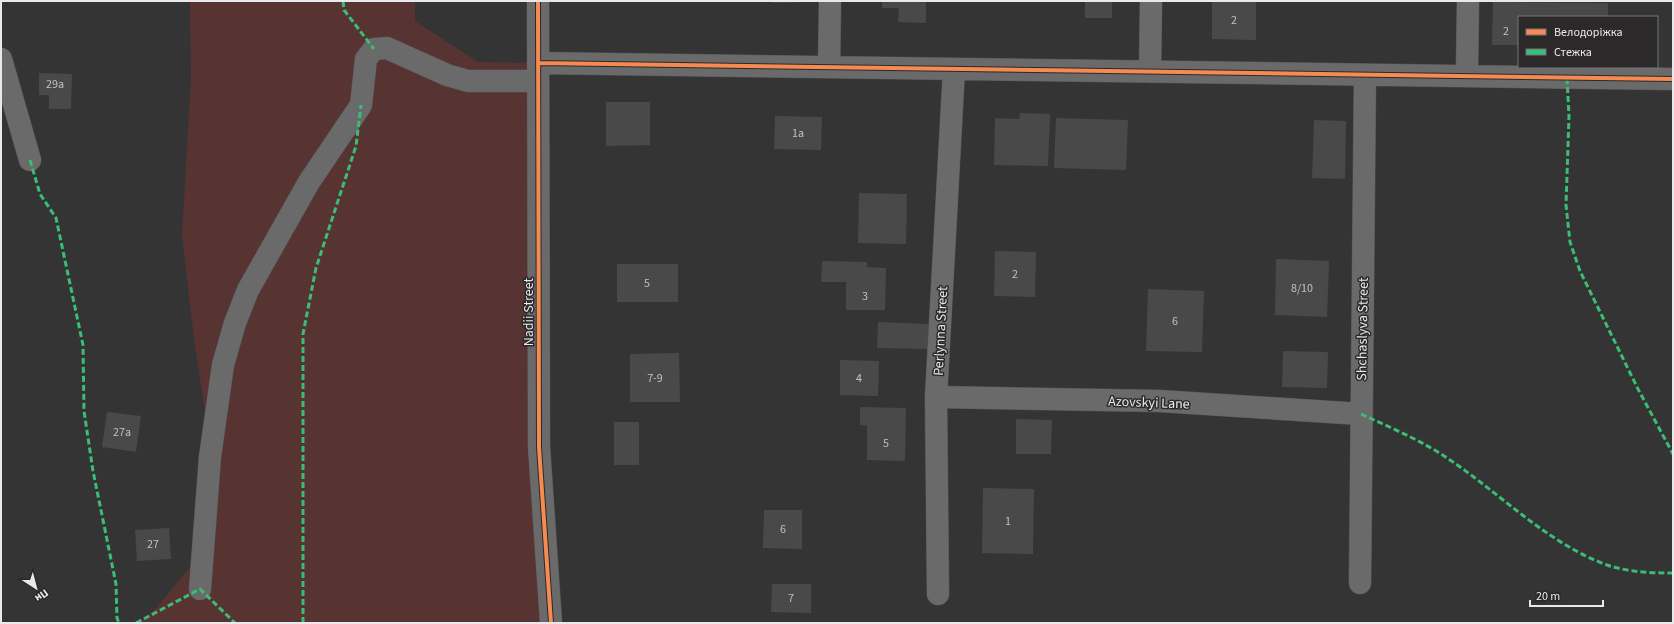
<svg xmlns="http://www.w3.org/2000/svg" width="1674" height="624" font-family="'Source Sans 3',sans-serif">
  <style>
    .green { fill: #573332 }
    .building { fill: #4a494a }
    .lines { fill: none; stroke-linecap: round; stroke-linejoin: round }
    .minor-casing { stroke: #525152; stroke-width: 23 }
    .minor { stroke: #6a6a6a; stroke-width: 22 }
    .quiet { stroke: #3abd76; stroke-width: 3; stroke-dasharray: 6 3; stroke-linecap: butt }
    .cycleway-casing { stroke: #2c292b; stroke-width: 6 }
    .cycleway { stroke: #f68b52; stroke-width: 4 }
    .labels { text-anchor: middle; stroke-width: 3; stroke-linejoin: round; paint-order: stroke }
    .number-label { font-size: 12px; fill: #c2c0c2 }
    .street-label { font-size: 14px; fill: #eae8ea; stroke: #2c292b }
  </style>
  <rect width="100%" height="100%" fill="#353435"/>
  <path class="green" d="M190,1H415V21L478,62L538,63L551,623H139L157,607L198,557L208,432L194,339L182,235L191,78Z"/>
  <path class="building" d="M773,1H809V2L773,3Z
    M882,1H926V23L898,22L899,8H882Z
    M1085,1H1112V18H1085Z
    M1212,1H1256V40L1212,39Z
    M1493,2L1608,3V17H1519V45H1492Z
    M39,73L72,74L71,109H49V95H39Z
    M606,102H650V145L606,146Z
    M1020,113L1050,114L1048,166L994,165L995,118L1019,119Z
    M775,116L822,117L821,150L774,149Z
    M1056,118L1128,120L1126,170L1054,168Z
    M1314,120L1346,121L1345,179L1312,178Z
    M859,193L907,194L906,244L858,243Z
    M995,251L1036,252L1035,297L994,296Z
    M1276,259L1329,261L1327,317L1275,315Z
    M822,261L867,262V267L886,268L885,310H846V282H821Z
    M617,264H678V302H617Z
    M1148,289L1204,291L1202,352L1146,351Z
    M878,322L929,324L928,349L877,348Z
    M1283,351L1328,352L1327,388L1282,387Z
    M679,353L680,402H630V354Z
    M840,360L879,361L878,396L840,395Z
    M860,407L906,408L905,461L867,460V426L860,425Z
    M107,412L141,416L136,452L102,447Z
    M1016,419L1052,420L1051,454H1016Z
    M614,422H639V465H614Z
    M983,488L1034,489L1033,554L982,553Z
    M764,510H802V549L763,548Z
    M169,528L171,559L137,561L135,530Z
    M772,584H811V613L771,612Z"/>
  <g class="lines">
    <g class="minor-casing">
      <path id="minor" d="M538,1L539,447L551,623
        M1,59L30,160
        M538,63L1673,79
        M829,67L830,1
        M1467,70L1468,1
        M1150,72L1151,1
        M936,397L1160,401L1361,414
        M1360,583L1365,75
        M200,589L210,457L223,365L235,323L248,290L309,182L361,105L366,59L374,49L387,48L447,75L468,81H538
        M938,594L936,397L954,69"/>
    </g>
    <use href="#minor" class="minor"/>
    <path class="quiet" d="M343,1L344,10L374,49
      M1567,78L1569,116L1566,205L1570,242L1580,271L1638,389L1673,454
      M30,160L40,194L56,218L83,345L84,411L93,471L116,584L117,618L119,623
      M1361,414C1391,428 1423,441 1450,460C1502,495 1547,543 1607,565C1628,572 1651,573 1673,573
      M136,623L200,589L235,623
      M303,623V334L316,268L356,146L361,105"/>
    <g class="cycleway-casing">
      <path id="cycleway" d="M538,1L539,447L551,623
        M538,63L1673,79"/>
    </g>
    <use href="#cycleway" class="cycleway"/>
  </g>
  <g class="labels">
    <g class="number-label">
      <text x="1234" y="24">2</text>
      <text x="1506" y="35">2</text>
      <text x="55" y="88">29а</text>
      <text x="798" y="137">1а</text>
      <text x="1015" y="278">2</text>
      <text x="647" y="287">5</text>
      <text x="1302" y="292">8/10</text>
      <text x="865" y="300">3</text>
      <text x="1175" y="325">6</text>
      <text x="655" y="382">7-9</text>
      <text x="859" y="382">4</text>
      <text x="122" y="436">27а</text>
      <text x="886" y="447">5</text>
      <text x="1008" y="525">1</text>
      <text x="783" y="533">6</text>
      <text x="153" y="548">27</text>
      <text x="791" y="602">7</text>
    </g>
    <g class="street-label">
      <text transform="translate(528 312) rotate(-90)" y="5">Nadii Street</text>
      <text transform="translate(1362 329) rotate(-89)" y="5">Shchaslyva Street</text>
      <text transform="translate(940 331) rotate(-87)" y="5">Perlynna Street</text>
      <text transform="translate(1149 402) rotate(2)" y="5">Azovskyi Lane</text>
    </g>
  </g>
  <rect width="1674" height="624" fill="none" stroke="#eae8ea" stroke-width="4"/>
  <rect x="1518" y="16" width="140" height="52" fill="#2c292b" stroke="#787577"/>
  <rect x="1526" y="29" width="20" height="6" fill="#f68b52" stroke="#787577"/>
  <text x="1554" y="36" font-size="12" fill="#eae8ea">Велодоріжка</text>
  <rect x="1526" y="49" width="20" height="6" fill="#3abd76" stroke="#787577"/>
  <text x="1554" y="56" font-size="12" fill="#eae8ea">Стежка</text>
  <g transform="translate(36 588) rotate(144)" stroke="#2c292b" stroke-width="3" paint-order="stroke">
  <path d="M0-3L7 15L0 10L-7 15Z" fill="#eae8ea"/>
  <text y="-6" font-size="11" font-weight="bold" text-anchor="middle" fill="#eae8ea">Пн</text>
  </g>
  <path d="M1530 600v6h73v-6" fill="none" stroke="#eae8ea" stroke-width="2"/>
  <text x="1536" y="600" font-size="12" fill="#eae8ea" stroke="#2c292b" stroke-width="3" paint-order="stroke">20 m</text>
</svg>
